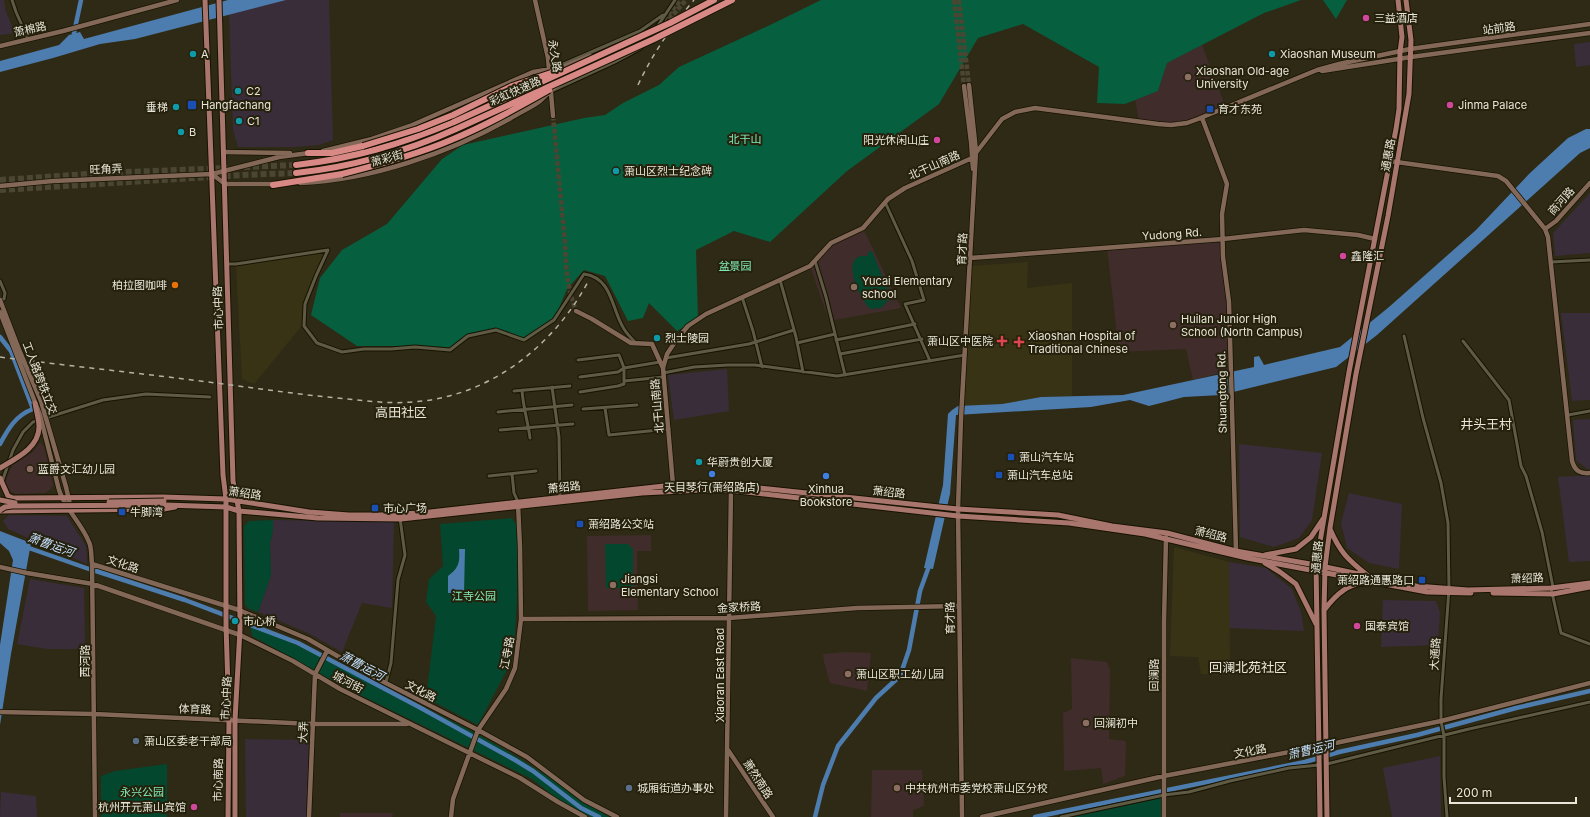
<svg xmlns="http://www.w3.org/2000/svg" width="1590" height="817" font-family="Inter,'Noto Sans SC',sans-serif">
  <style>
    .commercial { fill: #392d3a }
    .built { fill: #393316 }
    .education { fill: #402c2b }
    .green { fill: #03472e }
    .forest { fill: #065f3f }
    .water { fill: #4d7daf }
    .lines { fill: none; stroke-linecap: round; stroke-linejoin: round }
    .canal { stroke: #4d7daf; stroke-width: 4.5 }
    .secondary-tunnel { stroke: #4b4632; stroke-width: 4.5; stroke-dasharray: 4.5 2; stroke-linecap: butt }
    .highway-tunnel { stroke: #4b4632; stroke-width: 6; stroke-dasharray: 6 3; stroke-linecap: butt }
    .street-casing { stroke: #171301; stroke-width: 5 }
    .secondary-casing { stroke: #171301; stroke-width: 6 }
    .primary-casing { stroke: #171301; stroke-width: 7 }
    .highway-casing { stroke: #171301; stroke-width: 8 }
    .street { stroke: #5f5a44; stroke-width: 3 }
    .secondary { stroke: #836858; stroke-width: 4.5 }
    .primary { stroke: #a8766c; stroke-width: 5 }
    .highway { stroke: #d88986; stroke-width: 6 }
    .rail { stroke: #b6b2a3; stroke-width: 1.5; stroke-dasharray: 5 5; stroke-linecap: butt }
    .secondary-bridge-casing { stroke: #171301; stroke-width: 6; stroke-linecap: butt }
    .primary-bridge-casing { stroke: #171301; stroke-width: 7; stroke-linecap: butt }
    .highway-bridge-casing { stroke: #171301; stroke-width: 8; stroke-linecap: butt }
    .secondary-bridge { stroke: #836858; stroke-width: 4.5 }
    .primary-bridge { stroke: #a8766c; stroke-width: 5 }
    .highway-bridge { stroke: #d88986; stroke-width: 6 }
    .hotel-dot { fill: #d1479c; stroke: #25210c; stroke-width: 1.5 }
    .culture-dot { fill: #0f9aa8; stroke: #25210c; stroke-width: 1.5 }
    .education-dot { fill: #8d6e63; stroke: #25210c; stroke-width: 1.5 }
    .transit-dot { fill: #1a4fb4; stroke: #25210c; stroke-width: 1.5 }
    .food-dot { fill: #e8710a; stroke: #25210c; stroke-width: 1.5 }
    .health-dot { fill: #e0444e; stroke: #25210c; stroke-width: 1.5 }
    .shop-dot { fill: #3f7fe0; stroke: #25210c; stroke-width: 1.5 }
    .service-dot { fill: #5c6f8a; stroke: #25210c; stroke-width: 1.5 }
    .labels { text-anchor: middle; stroke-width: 4; stroke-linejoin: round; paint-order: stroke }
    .poi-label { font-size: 11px; fill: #e9e6d9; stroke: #25210c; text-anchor: start }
    .street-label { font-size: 11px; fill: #e9e6d9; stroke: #25210c }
    .park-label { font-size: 11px; fill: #81ebb7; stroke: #25210c }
    .water-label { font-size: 12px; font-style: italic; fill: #c4dffc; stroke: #25210c }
    .quarter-label { font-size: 13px; fill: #e9e6d9; stroke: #25210c }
  </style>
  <rect width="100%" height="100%" fill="#2f2a15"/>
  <path class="commercial" d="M0,0H4L6,12L15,33L0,35Z
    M273,0H329L333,140L319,145L295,147H238L233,130L229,11Z
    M1590,42V65L1576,67L1574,44Z
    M1590,193V253L1555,256L1553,233Z
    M1561,313H1590V400L1572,401Z
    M727,369L729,411L674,420L668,375Z
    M1590,419V469H1587L1576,460L1573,420Z
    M1239,444L1322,453L1312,520L1299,538L1274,547L1240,537Z
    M1590,475V561L1569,562L1558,477Z
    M1349,493L1402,504L1399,569L1369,563L1347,548L1341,523Z
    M9,515L67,516L86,546L87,564L8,529L3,521Z
    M273,520L394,522L392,608L362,603L342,652L308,633L258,612L271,575L270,543L273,531Z
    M1229,562L1266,568L1292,589L1301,612L1304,631L1229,628Z
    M30,579L84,588L85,649H47L17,644Z
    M1383,600L1436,601L1440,612L1438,645L1381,647Z
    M245,739L309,740L306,817H246Z
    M1440,756L1441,817H1392L1383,768Z
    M1,792L36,796L37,817H0Z"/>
  <path class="built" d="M328,250L305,304L304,323L254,384L242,379L236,264Z
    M1028,262L1027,288L1072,283V396L1041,397L1002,404L962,406L970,266Z
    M1174,547L1229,562L1230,675L1201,674L1198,657L1170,656Z"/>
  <path class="education" d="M1202,45L1226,108L1187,123L1171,125L1139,122L1135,99L1158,91L1167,63Z
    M863,228L901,308L829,321L810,266L831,243Z
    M1223,239L1229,302L1231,370L1193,380L1186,349L1119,352L1107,248Z
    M40,442L44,447L53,485L51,489L45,493L16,494L10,491L5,483L9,472L13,465L33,452Z
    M651,535V551H637L638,610L588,611L587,536Z
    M845,652L871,653L867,691L830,683L824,662L823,654Z
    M1071,658L1107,662L1110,670L1109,739L1126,741L1125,776L1103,784L1101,768L1064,771L1063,713L1072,709Z
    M872,770H922L924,806L913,810V817H871Z
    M340,813H393L392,817H340Z"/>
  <path class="green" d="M872,251L894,305L890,298L881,308L871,309C860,301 837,252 868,256V252Z
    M512,518L516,524L518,547L517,600L514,648L511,662L478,725L426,698L436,616L426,602L429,579L443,566L440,524Z
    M273,520V531L270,543L271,575L258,612L249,609L245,605L244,526L249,521Z
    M605,544H628L633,549V589L606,588Z
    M249,620C320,659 394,691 465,728C515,753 562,786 609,817H591L556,798L532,779L352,691L252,636Z
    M167,764V817H101V776L115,771Z
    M1161,798V817H1072Z"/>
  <path class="forest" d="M821,0H1301L1264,13L1167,63L1158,91L1125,104L1097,103L1099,67L1023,24L978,38L939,104L847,171L770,242L734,231L696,250L698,319L677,331L649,303L643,318L628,321L605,276L584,270L567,289L554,320L524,340L496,330L468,336L450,350L400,346H357L311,315L320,278L342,250L387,224L442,159L463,145L584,118L605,115L623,103L659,85L679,67L770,25Z
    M1323,0H1347L1336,19Z"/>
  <path class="water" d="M228,0H286L135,39L100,44L53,58L0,72V61L59,45L69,35L80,32L84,39Z
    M1586,129H1590V148L1580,153L1377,335L1336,367L1221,395L1184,397L1149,406L1130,400L1091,407L956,415L950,494L933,569L924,568L943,485L948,414L952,410L958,406L1002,404L1041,397L1123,395L1254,367V357L1259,356L1264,365L1340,347L1389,307L1476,230L1530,173L1568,138Z
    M0,531L31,543L11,654L0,725V645L13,560L9,551L0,543Z
    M459,549H465L464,593H448V576C459,568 460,562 459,549Z"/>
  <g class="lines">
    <path class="canal" d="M74,33L81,0
      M0,337L11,351L33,409C16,415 8,429 0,444
      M26,547L89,569
      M96,571L185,600L298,643L419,707L515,760L533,771L581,808L599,817
      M815,817L823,785L838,746L876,698L900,676L909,650L920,591L928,569
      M1035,817L1305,762L1339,752L1417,735L1516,708L1590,691"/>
    <path class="secondary-tunnel" d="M954,0L964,86
      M959,0L969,85
      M659,24L681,0
      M665,24L686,0
      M553,116L565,243C566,269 567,287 576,311"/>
    <path class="highway-tunnel" d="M244,167L296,165
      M0,180L103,173L228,168
      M0,190L243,175L296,173"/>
    <g class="street-casing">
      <path id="street" d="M12,0L16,12L28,39
        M649,39L675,0
        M559,66L640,31L663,15
        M554,90L615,62L641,48
        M885,202L912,261L924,300L905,304L930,361
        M815,261L826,297L845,375
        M1551,262L1590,260
        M227,264H236L328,250L316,276L305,304L304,326L317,343L342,352L364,349H391L415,347L450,350L468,336L496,330L524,340L554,320L584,274C613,278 611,309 624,329C627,334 632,339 636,343
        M780,280L796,337L803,372
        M0,281L5,293L4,299L0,301
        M742,297L753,331L762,367
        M1404,336L1423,418L1441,483L1448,523L1449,589L1441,699V721L1444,736V777L1447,817
        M836,340L915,324
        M1463,341L1509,400L1521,466L1526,476L1542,532L1553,587
        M797,343L835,334
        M840,354L922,339
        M666,358L749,344L794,330
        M578,360L619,355L624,368V381
        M663,373L694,367L728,365H755L837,376L965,355
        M580,377L618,372L624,368L660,362
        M552,387L559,437L560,498
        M522,390C523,407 528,422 530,438
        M514,391L570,386
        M580,392L618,386L624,384V381L664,377
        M605,408L609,435L669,429
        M583,409L637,405
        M498,412L572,405
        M1568,415L1590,411
        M500,430L573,424
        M512,474L514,493L518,502
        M489,476L536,471
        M2,482L13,450L23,432L33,422L103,400L146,394L210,397
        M1551,588L1561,633L1590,644
        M386,682L391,663L398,580L405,555L400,518
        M1327,764L1469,729L1590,702
        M1061,817L1164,795L1189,792L1230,781L1289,768L1319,765"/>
    </g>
    <g class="secondary-casing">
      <path id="secondary" d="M535,0L548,58L553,116
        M0,46L63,31L177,0
        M1322,71L1411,57L1590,33
        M964,86L971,142L973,169
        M1202,118L1227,184L1222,214L1223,257L1229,302L1236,551
        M323,151L372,139L410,126L533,72L563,67L590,56
        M224,152L290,153
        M1389,161L1498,176L1506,181L1545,229L1548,237L1572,461C1575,471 1580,474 1590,473
        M212,174L225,184H275
        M300,183C371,180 449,153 511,118C520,112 531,108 540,101C546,96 551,89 558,85
        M0,186L53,181L212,174L279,157L309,153
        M1545,229L1556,221L1590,183
        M970,258L1223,239L1304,230L1358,235L1375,239
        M576,311L592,319L631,343L652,344L663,368
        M673,485L663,368L667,354L677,339L688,326L706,314L810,266L831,243L863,228L888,199L905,188L972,158L1002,119L1015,112L1035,108L1158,124L1171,125L1187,123L1198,119L1317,70L1339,64L1410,49L1590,24
        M66,487L71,509
        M59,490C64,507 82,524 89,542C92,548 91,557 92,564L95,817
        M92,564L239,610L308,639L372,676L478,730L527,757L584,800L617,817
        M0,567L27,573L93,584L240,635L293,661L340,689L520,778L558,802L585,817
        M521,619L729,618L857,608L959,606
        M0,712L94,714L312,724H407
        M728,750L773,817
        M309,817L315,674L327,651
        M451,817L453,799L478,730L506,689L515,668L521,619L520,547L518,504
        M726,817L731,488
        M962,817L958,509L961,418L976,151L969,85
        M982,817L1164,776L1326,745L1441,721L1590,683
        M1164,817V621L1166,537"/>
    </g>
    <g class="primary-casing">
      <path id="primary" d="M205,0L223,475L226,499V625L229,719L228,817
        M219,0L233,481L239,511L240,629L235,720V817
        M0,478L8,496L13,498L163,497L226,499L309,512L349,515H381L421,513L673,485L700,484L731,485L958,509L1058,515L1112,526L1167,533L1236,551L1316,565L1416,586L1468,590L1551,588L1590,583
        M165,505L226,507L239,511L318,518L401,519L642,493L702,490L738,491L958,516L1069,523L1145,534L1247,558L1427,592L1471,593
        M0,511L164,509L175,507
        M1330,529C1340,552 1347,559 1367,575
        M1265,555L1296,549L1311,537L1323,519
        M1265,563L1280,572L1296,584L1316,624
        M1493,593L1553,594L1590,587
        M1325,609C1334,597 1347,584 1363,583
        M1320,817L1316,565L1349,372L1396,129L1399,109L1400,52L1402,37L1398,0
        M1327,817L1324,610L1325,567L1330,528L1356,374L1388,216L1409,94L1411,40L1406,0"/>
    </g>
    <g class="highway-casing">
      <path id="highway" d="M308,153H332L363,146
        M296,165C355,158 399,145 454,122
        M296,173C352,167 405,152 456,129
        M273,185L342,174"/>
    </g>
    <use href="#street" class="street"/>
    <use href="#secondary" class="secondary"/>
    <use href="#primary" class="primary"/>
    <use href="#highway" class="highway"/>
    <path class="rail" d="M638,85C653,53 671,27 694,0
      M0,357C69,366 139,373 208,382C255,388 301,395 348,399C369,401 391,404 412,402C490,397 554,346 589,280"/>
    <g class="secondary-bridge-casing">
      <path id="secondary-bridge" d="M0,300L20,352L41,401L66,487
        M0,312L40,415L59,490"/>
    </g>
    <g class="primary-bridge-casing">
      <path id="primary-bridge" d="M0,468C15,459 39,448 39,427C39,419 36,410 35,403
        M0,500L15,503
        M109,502L164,501
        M0,510L5,507L12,506L165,505"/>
    </g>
    <g class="highway-bridge-casing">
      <path id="highway-bridge" d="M454,122L670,23L714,0
        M456,129L654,39L732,0
        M363,146L418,129L453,115L512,86L551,73
        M342,174C378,165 416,155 451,140C485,126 517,108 549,90"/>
    </g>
    <use href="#secondary-bridge" class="secondary-bridge"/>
    <use href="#primary-bridge" class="primary-bridge"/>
    <use href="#highway-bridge" class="highway-bridge"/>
  </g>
  <g class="hotel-dot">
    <circle cx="1366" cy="18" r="4"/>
    <circle cx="1450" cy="105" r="4"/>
    <circle cx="937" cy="140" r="4"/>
    <circle cx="1343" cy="256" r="4"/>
    <circle cx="1357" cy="626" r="4"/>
    <circle cx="194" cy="807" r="4"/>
  </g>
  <g class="culture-dot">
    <circle cx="193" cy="54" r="4"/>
    <circle cx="1272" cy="54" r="4"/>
    <circle cx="238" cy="91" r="4"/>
    <circle cx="176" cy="107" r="4"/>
    <circle cx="239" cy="121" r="4"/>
    <circle cx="181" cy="132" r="4"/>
    <circle cx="616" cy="171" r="4"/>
    <circle cx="657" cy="338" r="4"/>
    <circle cx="699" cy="462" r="4"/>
    <circle cx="235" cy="621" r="4"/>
  </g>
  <g class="education-dot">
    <circle cx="1188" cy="77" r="4"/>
    <circle cx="854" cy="287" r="4"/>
    <circle cx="1173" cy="325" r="4"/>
    <circle cx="30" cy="469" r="4"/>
    <circle cx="613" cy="585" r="4"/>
    <circle cx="848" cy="674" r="4"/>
    <circle cx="1086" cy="723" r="4"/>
    <circle cx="897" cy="788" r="4"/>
  </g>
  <g class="transit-dot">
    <rect x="187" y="100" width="10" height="10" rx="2"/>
    <rect x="1206" y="105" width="8" height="8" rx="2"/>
    <rect x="1007" y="453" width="8" height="8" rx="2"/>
    <rect x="995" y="471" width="8" height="8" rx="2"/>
    <rect x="371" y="504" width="8" height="8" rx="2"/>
    <rect x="118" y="508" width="8" height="8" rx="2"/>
    <rect x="576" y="520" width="8" height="8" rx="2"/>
    <rect x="1418" y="576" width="8" height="8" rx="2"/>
  </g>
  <circle class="food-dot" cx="175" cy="285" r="4"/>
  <g class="health-dot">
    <path d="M1000 335h4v4h4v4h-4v4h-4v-4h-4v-4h4z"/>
    <path d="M1017 336h4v4h4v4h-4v4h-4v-4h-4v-4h4z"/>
  </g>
  <g class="shop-dot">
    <circle cx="712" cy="474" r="4"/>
    <circle cx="826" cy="476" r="4"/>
  </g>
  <g class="service-dot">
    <circle cx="136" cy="741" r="4"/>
    <circle cx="629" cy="788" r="4"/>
  </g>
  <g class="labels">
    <g class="poi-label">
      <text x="1374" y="22">三益酒店</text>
      <text x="201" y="58">A</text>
      <text x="1280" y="58">Xiaoshan Museum</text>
      <text x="1196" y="75">Xiaoshan Old-age<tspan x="1196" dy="13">University</tspan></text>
      <text x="246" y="95">C2</text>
      <text x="201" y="109">Hangfachang</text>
      <text x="1458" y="109">Jinma Palace</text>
      <text x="168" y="111" text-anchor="end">垂梯</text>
      <text x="1218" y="113">育才东苑</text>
      <text x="247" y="125">C1</text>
      <text x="189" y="136">B</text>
      <text x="929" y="144" text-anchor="end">阳光休闲山庄</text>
      <text x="624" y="175">萧山区烈士纪念碑</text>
      <text x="1351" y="260">鑫隆汇</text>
      <text x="862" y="285">Yucai Elementary<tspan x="862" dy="13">school</tspan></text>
      <text x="167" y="289" text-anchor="end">柏拉图咖啡</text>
      <text x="1181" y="323">Huilan Junior High<tspan x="1181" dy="13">School (North Campus)</tspan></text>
      <text x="1028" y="340">Xiaoshan Hospital of<tspan x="1028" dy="13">Traditional Chinese</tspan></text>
      <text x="665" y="342">烈士陵园</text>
      <text x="993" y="345" text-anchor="end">萧山区中医院</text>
      <text x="1019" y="461">萧山汽车站</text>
      <text x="707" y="466">华蔚贵创大厦</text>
      <text x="38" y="473">蓝爵文汇幼儿园</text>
      <text x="1007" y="479">萧山汽车总站</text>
      <text x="712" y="491" text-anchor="middle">天目琴行(萧绍路店)</text>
      <text x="826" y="493" text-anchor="middle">Xinhua<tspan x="826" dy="13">Bookstore</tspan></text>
      <text x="383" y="512">市心广场</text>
      <text x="130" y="516">牛脚湾</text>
      <text x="588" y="528">萧绍路公交站</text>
      <text x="621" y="583">Jiangsi<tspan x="621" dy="13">Elementary School</tspan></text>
      <text x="1414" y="584" text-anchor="end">萧绍路通惠路口</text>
      <text x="243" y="625">市心桥</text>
      <text x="1365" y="630">国泰宾馆</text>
      <text x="856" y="678">萧山区职工幼儿园</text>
      <text x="1094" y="727">回澜初中</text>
      <text x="144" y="745">萧山区委老干部局</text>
      <text x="637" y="792">城厢街道办事处</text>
      <text x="905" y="792">中共杭州市委党校萧山区分校</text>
      <text x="186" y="811" text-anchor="end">杭州开元萧山宾馆</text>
    </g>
    <g class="street-label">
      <text transform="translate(1499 28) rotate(-8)" y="4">站前路</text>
      <text transform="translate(30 29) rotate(-13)" y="4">萧棉路</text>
      <text transform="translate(555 56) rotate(81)" y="4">永久路</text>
      <text transform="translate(515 91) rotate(-24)" y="4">彩虹快速路</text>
      <text transform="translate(1388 155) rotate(-80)" y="4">通惠路</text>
      <text transform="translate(387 158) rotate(-15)" y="4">萧彩街</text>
      <text transform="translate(934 165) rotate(-24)" y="4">北干山南路</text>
      <text transform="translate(106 169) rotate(-3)" y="4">旺角弄</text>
      <text transform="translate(1561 201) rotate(-48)" y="4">商河路</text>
      <text transform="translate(1172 234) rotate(-4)" y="4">Yudong Rd.</text>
      <text transform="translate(962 249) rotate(-87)" y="4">育才路</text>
      <text transform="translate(218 308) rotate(-92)" y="4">市心中路</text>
      <text transform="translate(40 378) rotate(69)" y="4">工人路跨铁立交</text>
      <text transform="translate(1222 392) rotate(-91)" y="4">Shuangtong Rd.</text>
      <text transform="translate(657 406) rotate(-95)" y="4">北干山南路</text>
      <text transform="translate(564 487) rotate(-6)" y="4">萧绍路</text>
      <text transform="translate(889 492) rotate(6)" y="4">萧绍路</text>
      <text transform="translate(245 493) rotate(8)" y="4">萧绍路</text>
      <text transform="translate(1211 534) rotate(14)" y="4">萧绍路</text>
      <text transform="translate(1317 557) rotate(-85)" y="4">通惠路</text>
      <text transform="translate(123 564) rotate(18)" y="4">文化路</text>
      <text transform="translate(1527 578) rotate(-2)" y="4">萧绍路</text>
      <text transform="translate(739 607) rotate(-3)" y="4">金家桥路</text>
      <text transform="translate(950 618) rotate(-91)" y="4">育才路</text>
      <text transform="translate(507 653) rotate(-79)" y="4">江寺路</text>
      <text transform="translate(1435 654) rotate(-86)" y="4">大通路</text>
      <text transform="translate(85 661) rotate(-90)" y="4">西河路</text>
      <text transform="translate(720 675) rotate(-90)" y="4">Xiaoran East Road</text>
      <text transform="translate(1154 675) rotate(-90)" y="4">回澜路</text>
      <text transform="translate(348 682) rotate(28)" y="4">城河街</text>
      <text transform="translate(421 691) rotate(27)" y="4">文化路</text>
      <text transform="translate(226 698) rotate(-87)" y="4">市心中路</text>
      <text transform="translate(195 709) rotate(2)" y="4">体育路</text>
      <text transform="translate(303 732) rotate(-87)" y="4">大弄</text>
      <text transform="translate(1250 751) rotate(-11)" y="4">文化路</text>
      <text transform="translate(758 779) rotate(57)" y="4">萧然南路</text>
      <text transform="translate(218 780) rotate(-89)" y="4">市心南路</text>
    </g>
    <g class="park-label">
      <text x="745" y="143">北干山</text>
      <text x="735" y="270">盆景园</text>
      <text x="474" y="600">江寺公园</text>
      <text x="142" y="796">永兴公园</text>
    </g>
    <g class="water-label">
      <text transform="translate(51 545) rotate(20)" y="4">萧曹运河</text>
      <text transform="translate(362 666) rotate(28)" y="4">萧曹运河</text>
      <text transform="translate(1311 750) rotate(-13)" y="4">萧曹运河</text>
    </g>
    <g class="quarter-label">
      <text x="401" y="417">高田社区</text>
      <text x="1486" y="429">井头王村</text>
      <text x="1248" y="672">回澜北苑社区</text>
    </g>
  </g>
  <path d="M1450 797v6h126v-6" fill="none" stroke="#e9e6d9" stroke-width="2"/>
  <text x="1456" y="797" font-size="12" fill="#e9e6d9" stroke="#25210c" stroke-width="3" paint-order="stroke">200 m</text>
</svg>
